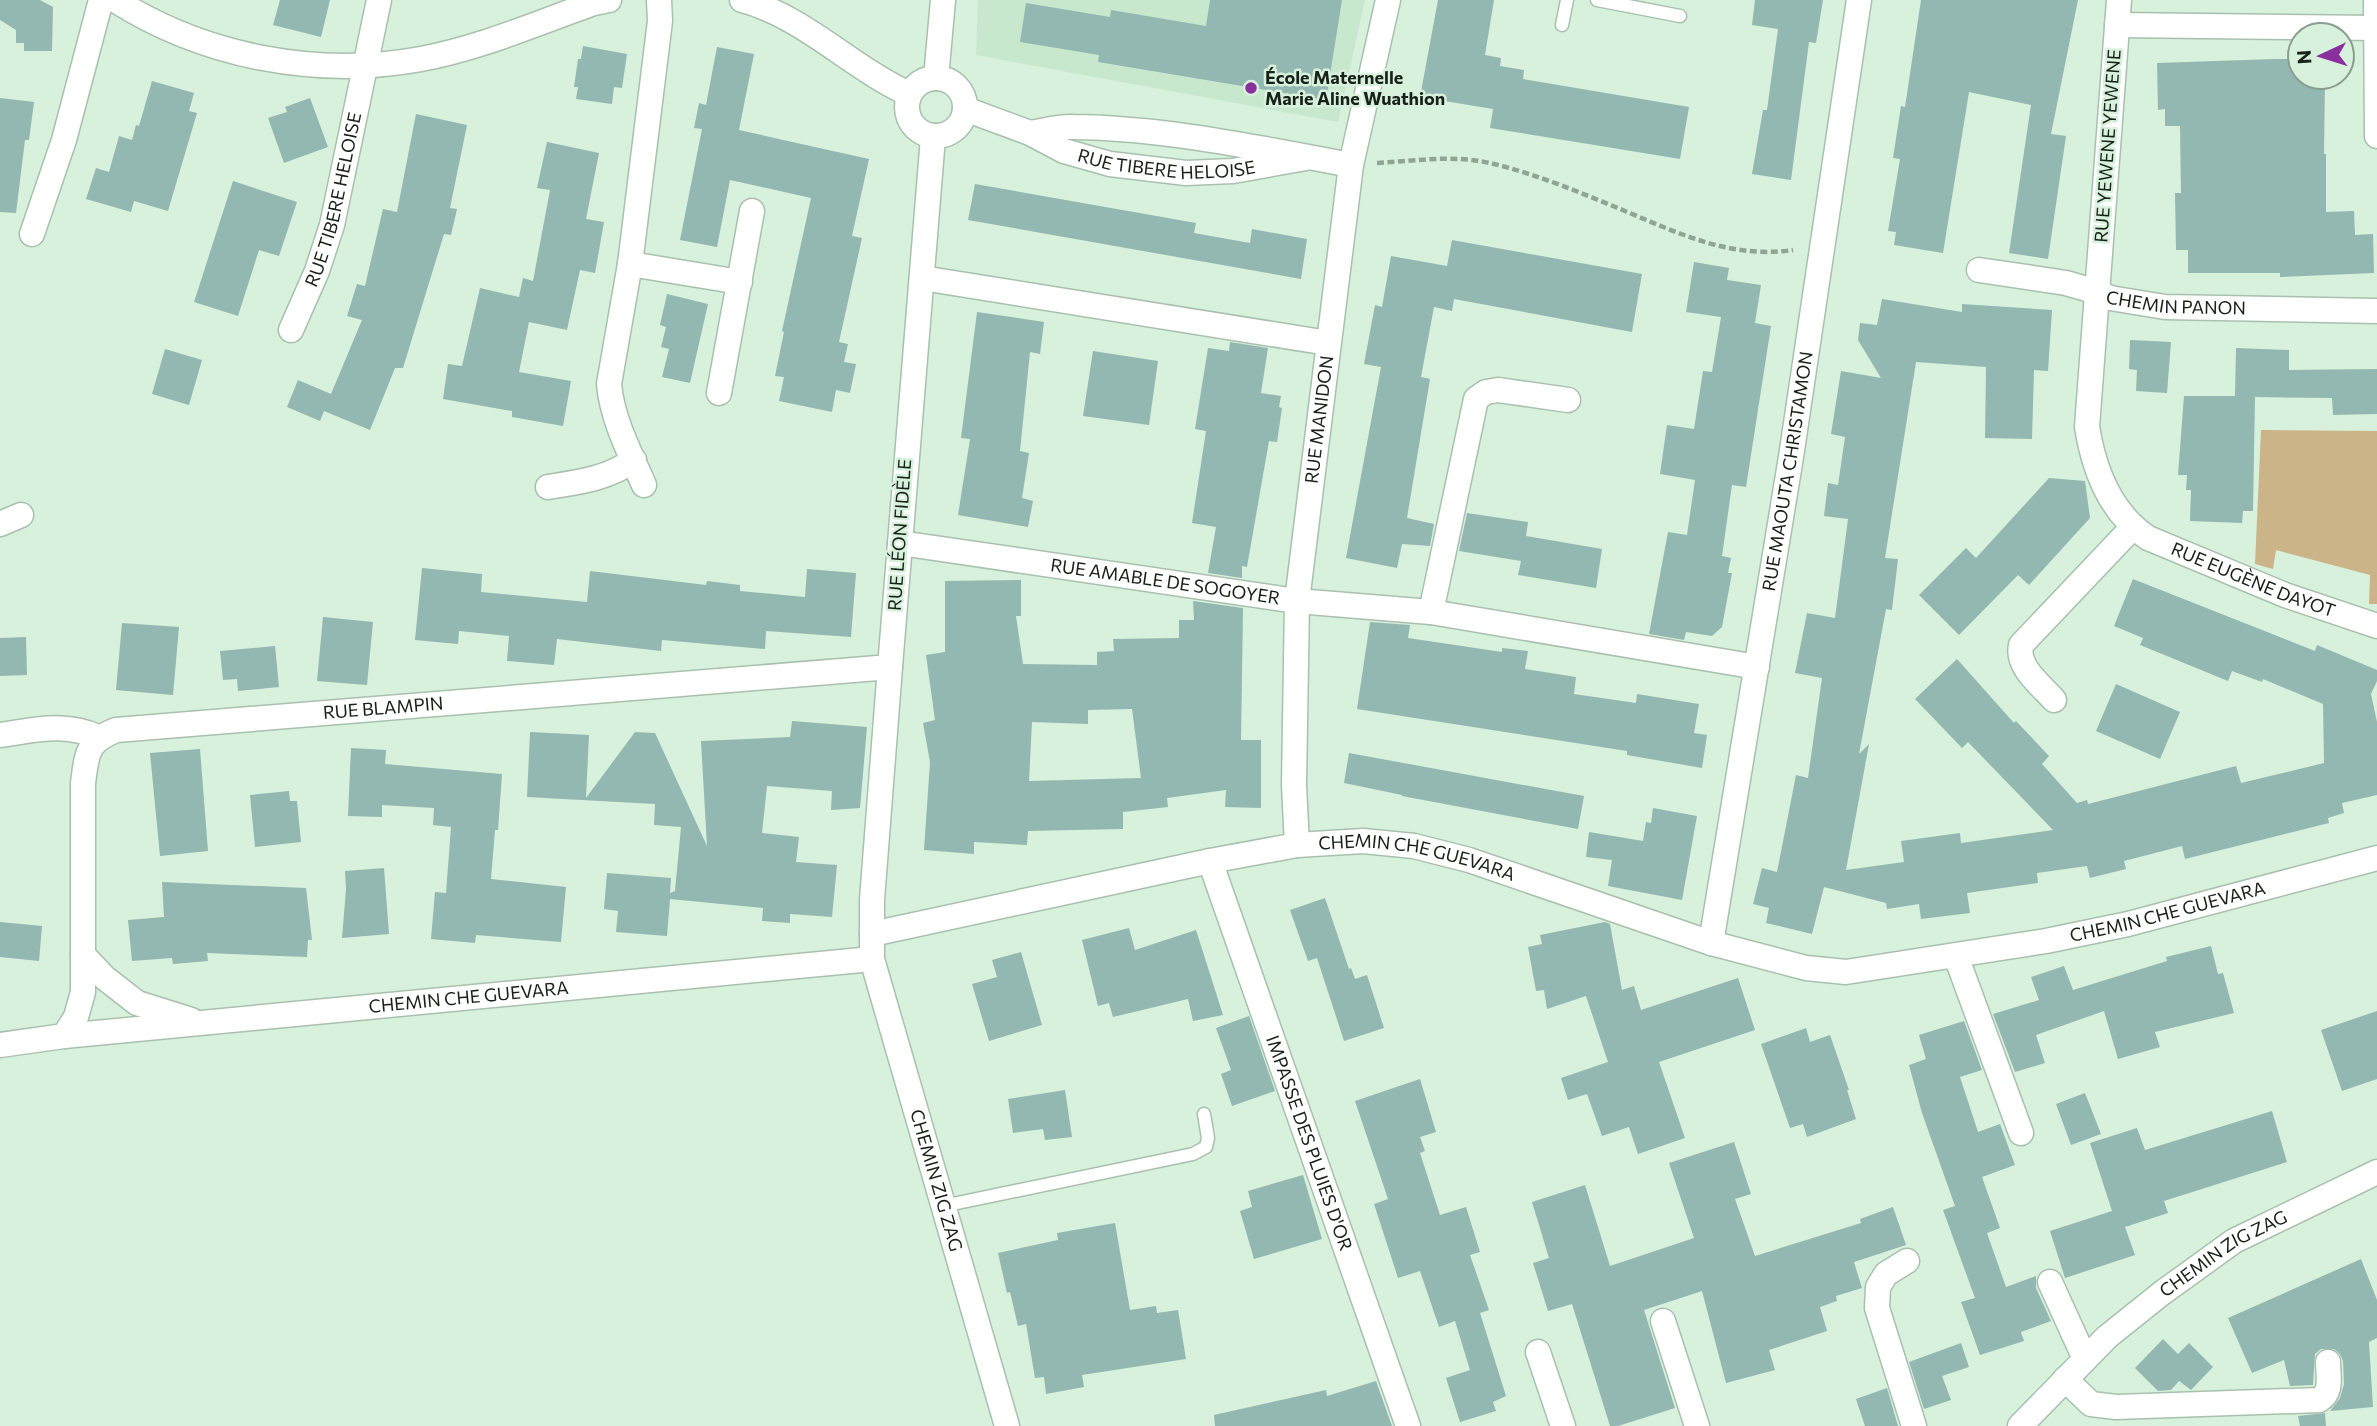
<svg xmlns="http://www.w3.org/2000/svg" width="2377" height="1426" font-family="Commissioner,sans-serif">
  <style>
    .built { fill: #c8e8ce }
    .green { fill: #ccb489 }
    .building { fill: #93b7b1; fill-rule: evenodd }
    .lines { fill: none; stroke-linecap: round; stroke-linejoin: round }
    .lane-casing { stroke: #a8c1ad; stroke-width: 15 }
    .street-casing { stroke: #a8c1ad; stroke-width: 27 }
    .path { stroke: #90a493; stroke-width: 4.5; stroke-dasharray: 7 3.5; stroke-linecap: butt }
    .lane { stroke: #fff; stroke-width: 12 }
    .street { stroke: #fff; stroke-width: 24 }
    .poi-dot { fill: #89309c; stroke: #d7f1dc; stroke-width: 2.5 }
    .labels { text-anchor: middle; stroke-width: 5; stroke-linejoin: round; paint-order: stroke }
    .poi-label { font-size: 18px; font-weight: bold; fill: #172119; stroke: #d7f1dc; text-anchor: start }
    .street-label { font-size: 18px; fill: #172119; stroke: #d7f1dc }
  </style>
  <rect width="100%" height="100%" fill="#d7f1dc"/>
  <path class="built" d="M978,0H1365L1338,122L976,55Z"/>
  <path class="green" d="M2261,430L2377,431V604H2369L2370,575L2276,550L2273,569L2255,564Z"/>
  <path class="building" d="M0,0H40L53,7L52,51H24V43H16V30L0,20Z
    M280,0H330L321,37L273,25Z
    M1210,0H1342L1326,100L1098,62L1099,55L1020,42L1026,3L1110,17L1111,10L1206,26Z
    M1438,0H1494L1485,55L1501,58L1500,66L1524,70L1523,79L1689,107L1680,159L1490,128L1493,109L1420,97Z
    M1755,0H1823L1816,43L1809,42L1791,180L1752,174L1763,110H1767L1778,29L1752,25Z
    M1921,0H2078L2051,134L2066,136L2048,259L2009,253L2031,105L1969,92L1943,253L1894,245L1896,232L1888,231L1900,159L1893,158L1901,106L1905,107Z
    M583,46L627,54L622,88L614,87L612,104L576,99L578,87H574L578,59H581Z
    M717,47L754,54L739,130L869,159L852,236L862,238L839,342L848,344L844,362L856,364L850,393L836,390L832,412L779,401L784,377L775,376L784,332L782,331L811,198L730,180L717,247L680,240L702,129L694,128L699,103L706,105Z
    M2275,59H2300V77H2325L2324,154H2326V212L2354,211L2355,235L2373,234L2374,273L2280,277V273H2188V250H2176L2175,193H2181L2180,126H2165V109L2158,110L2157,63Z
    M152,81L194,93L189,111L197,113L168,211L134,201L131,212L86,199L96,168L109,172L119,136L132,140L136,125L139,126Z
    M0,98L34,102L29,140H25L16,213L0,212Z
    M310,98L328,147L284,163L268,118L287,112L285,107Z
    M416,114L467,125L450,208L457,209L451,235L444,234L403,368H395L370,430L324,411L320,421L287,407L298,380L331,394L362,320L347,316L357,284L365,286L383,209L397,212Z
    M547,142L599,153L586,219L604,222L595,273L580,270L567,330L529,322L519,372L571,381L563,426L512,417V411L443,399L448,364L462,366L480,288L519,297L523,278L533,281L550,190L537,188Z
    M233,181L297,202L279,256L259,250L238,316L194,302Z
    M975,184L1196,223L1194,233L1250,243L1252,229L1307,239L1301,279L968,220Z
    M1452,240L1642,274L1632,332L1454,299L1452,311L1434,307L1421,377L1430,379L1407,518L1434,524L1430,546L1402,544L1397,568L1346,558L1381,367L1364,364L1375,305L1382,307L1391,256L1447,266Z
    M1694,262L1729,268L1727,280L1761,285L1755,323L1771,326L1746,487L1732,485L1722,556L1731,558L1728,573H1732L1722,627L1712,636L1686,632L1684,640L1649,634L1668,532L1687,535L1695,480L1660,474L1667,425L1694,429L1703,371L1712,372L1721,317L1686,312Z
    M667,294L708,304L690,383L662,377L669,349L661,347L666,327L660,325Z
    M1882,299L1962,312V304L2052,310L2048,371L2034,370L2032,439L1985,438L1986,367L1916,362L1885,558L1898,559L1892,610L1886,609L1859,754L1869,744L1846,870L1904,862L1901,841L1960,833L1961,843L2053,830L1968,742L1962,748L1915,699L1957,659L2014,723L2016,721L2049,756L2042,764L2077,803L2087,800L2088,804L2236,766L2241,783L2324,763L2323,704L2263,679L2262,682L2232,671L2228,681L2140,645L2143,638L2114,626L2133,579L2315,651L2317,645L2377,670V681L2371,694L2377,722V795L2342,803L2344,813L2328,818L2329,823L2185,859L2182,846L2124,861L2126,869L2090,878L2087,866L2037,873L2038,883L1967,893L1970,913L1921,919L1919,904L1887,909L1886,903L1824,887L1812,934L1766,923L1769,908L1753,904L1762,868L1777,872L1796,775L1808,778L1822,678L1795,673L1807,613L1835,618L1848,519L1824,516L1828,483L1838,485L1845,437L1831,434L1841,371L1881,378L1858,340L1860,323L1877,325Z
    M977,312L1044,322L1040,354L1030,352L1020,451L1029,453L1022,498L1033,501L1028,527L958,515L970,439L961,438Z
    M2130,340L2171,342L2167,393L2136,391L2137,370L2129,369Z
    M1230,342L1268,348L1261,393L1281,396L1279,407L1282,408L1277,442L1269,441L1247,567L1242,566V578L1208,573L1216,527L1192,523L1206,431L1195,429L1208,348L1229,351Z
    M2236,348L2289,350V370L2377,369V414L2333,415L2332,398L2255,397L2253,511H2243L2242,523L2190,521L2191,490H2186L2187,475H2178L2184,396H2235Z
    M165,349L202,360L189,405L152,394Z
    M1093,351L1158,361L1149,425L1083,416Z
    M2049,478L2085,481L2090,518L2029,585L2018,575L1959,635L1919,595L1966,548L1976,558Z
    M1467,513L1528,522L1526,536L1602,549L1596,588L1518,575L1521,561L1459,551Z
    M422,568L482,574L481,592L587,602L590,571L706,585L707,581L740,585V591L805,597L807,569L856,573L851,637L766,631L765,649L662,640L661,651L557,639L554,665L507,661L509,636L459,631L458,644L415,640Z
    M1021,580V616H1016L1023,664L1097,665V652L1114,651L1113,639L1179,638V620H1194L1193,601L1243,608L1241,740H1261V808L1225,807L1226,790L1167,798L1168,807L1123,812V829L1028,831L1027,845L974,842V854L924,850L930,762L923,723L935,720L926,655L945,652V581ZM1132,709L1141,778L1029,781L1032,722L1088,724V710Z
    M323,617L373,622L367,685L317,681Z
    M1370,622L1410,625L1408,638L1502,652V648L1528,651L1525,669L1576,677L1574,694L1636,703L1637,694L1699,704L1694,733L1707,735L1702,768L1627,755V751L1357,709Z
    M122,623L179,627L173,695L116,690Z
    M26,637L27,675L0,676V638Z
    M275,646L279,687L238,691L237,679L223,680L220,651Z
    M2116,684L2180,712L2160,759L2096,731Z
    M792,721L867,727L860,808L831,810L832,791L767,786L762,833L799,837L796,862L837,865L832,917L790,914V923L762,921L763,908L670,899L667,936L616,932L618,911L604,909L607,873L671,878L670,893L675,891L681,827L654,825L655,804L527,797L530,732L589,735L586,798L635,732L655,733L707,846L701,741L790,737Z
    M351,748L386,750L385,764L502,774L498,830H495L491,879L566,887L561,942L476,935L475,943L431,939L435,892L446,893L451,827L433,825L434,808L382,805V817L348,816Z
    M200,749L208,851L160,856L150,753Z
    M1349,753L1584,796L1578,829L1402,796V795L1344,783Z
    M289,791L290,801H297L301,842L255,847L250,795Z
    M1653,808L1697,816L1682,900L1608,886L1612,860L1586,857L1589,832L1643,841L1646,822L1651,823Z
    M384,868L389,934L342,938L346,889L345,871Z
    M162,882L306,888L312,940H308L307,957L207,953L208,961L173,964L172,958L132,961L128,920L164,917Z
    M1325,898L1349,969L1351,968L1355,979L1367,975L1384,1028L1344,1041L1317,958L1308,961L1290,910Z
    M0,922L42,926L39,961L0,957Z
    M1605,922L1610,924L1622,990L1634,986L1641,1010L1738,978L1755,1030L1659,1062L1685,1138L1638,1154L1629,1127L1602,1136L1587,1094L1568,1100L1561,1078L1608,1062L1586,996L1547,1009L1544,990L1536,991L1528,947L1542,944L1540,935Z
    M1129,928L1135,950L1196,930L1223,1015L1193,1021L1188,999L1113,1017L1109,1003L1098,1006L1082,940Z
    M2211,946L2218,974L2223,973L2234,1013L2155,1032L2160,1047L2118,1059L2104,1011L2036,1035L2045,1063L2015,1072L1993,1014L2039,1000L2031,977L2064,966L2073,990L2167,961L2166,957Z
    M1021,952L1042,1025L989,1041L972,984L997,977L992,960Z
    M2377,1011V1079L2342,1091L2321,1030Z
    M1249,1016L1275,1091L1232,1106L1221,1074L1231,1070L1216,1028Z
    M1964,1021L1982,1070L1960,1077L1978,1132L2000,1124L2015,1165L1982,1177L2000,1228L1987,1233L2006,1287L2036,1276V1288L2051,1321L2021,1332L2024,1341L1980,1355L1961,1302L1975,1298L1943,1210L1955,1206L1922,1113L1909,1065L1926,1059L1919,1035Z
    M1806,1028L1810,1042L1830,1035L1849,1090H1847L1856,1119L1807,1137L1803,1124L1790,1128L1761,1044Z
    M1420,1079L1436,1132L1420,1137L1425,1151L1420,1153L1440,1215L1466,1207L1480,1252L1470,1255L1489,1310L1480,1313L1506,1396L1493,1402L1496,1411L1460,1422L1446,1378L1470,1370L1455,1321L1439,1327L1420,1271L1398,1278L1374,1204L1388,1199L1355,1101Z
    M1065,1090L1072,1137L1045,1140L1043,1129L1013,1133L1008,1099Z
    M2085,1093L2101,1134L2071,1145L2056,1104Z
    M2272,1111L2287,1162L2164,1201L2168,1213L2125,1227L2135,1255L2065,1278L2050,1231L2112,1211L2090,1143L2137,1128L2145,1150Z
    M1734,1142L1751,1194L1735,1199L1755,1256L1861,1223L1860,1219L1893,1207L1906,1245L1854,1262L1862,1288L1836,1296L1837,1301L1820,1307L1827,1331L1769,1350L1775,1370L1726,1383L1702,1291L1644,1310L1675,1408L1618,1426H1610L1572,1304L1548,1311L1533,1263L1549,1258L1532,1202L1585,1185L1610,1266L1694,1238L1669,1163Z
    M1303,1175L1322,1239L1254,1259L1240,1211L1252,1207L1248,1191Z
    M1115,1223L1130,1310L1156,1306L1157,1313L1178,1310L1186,1359L1082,1375L1084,1387L1046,1394L1044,1377L1035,1378L1026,1324L1018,1326L1010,1292L1007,1293L998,1253L1058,1240L1057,1233Z
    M2361,1259L2377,1300V1338L2369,1342L2373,1407L2330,1411L2340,1398L2344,1384L2343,1361L2340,1354L2334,1349H2321L2315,1354L2313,1385L2290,1386L2284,1360L2252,1373L2228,1318Z
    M2163,1339L2178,1354L2189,1343L2213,1367L2191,1390L2179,1381L2171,1390L2158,1391L2135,1368Z
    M1961,1343L1969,1367L1942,1376L1951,1400L1924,1409L1909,1362Z
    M1376,1381L1392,1426H1215L1214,1415L1326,1390L1327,1396Z
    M1887,1388L1898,1426H1865L1856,1399Z
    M2325,1413L2326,1426H2300L2298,1416Z"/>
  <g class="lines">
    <g class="lane-casing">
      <path id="lane" d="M1597,0L1680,16
        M1562,25L1567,0
        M943,1206L1193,1154L1206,1147L1208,1138L1204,1114"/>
    </g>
    <g class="street-casing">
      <g id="street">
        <path d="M115,0C205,57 317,78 421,59C481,48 537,23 594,3L609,0"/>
        <path d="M742,0C803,16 852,68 909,94"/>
        <path id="s1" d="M2119,0L2087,427C2094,470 2110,513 2148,538L2285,595L2377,626"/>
        <path d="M2376,0L2377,136"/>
        <path d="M2117,25L2377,28"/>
        <circle cx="936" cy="107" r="29"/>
        <path d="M936,78L943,0"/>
        <path id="s2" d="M965,109L1030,133L1064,151L1110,164L1186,173L1233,171L1306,158"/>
        <path d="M1030,133C1044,131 1059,126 1073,127C1166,128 1259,148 1351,165"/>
        <path id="s3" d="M933,137L890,667L872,900V959L1007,1426"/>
        <path d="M32,234L64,140L101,0"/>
        <path d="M630,264L740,282"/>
        <path id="s4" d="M1979,270L2066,283L2097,292L2110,298L2165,307L2377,311"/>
        <path d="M922,278L1328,343"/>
        <path id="s5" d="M291,330L317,271L332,225L379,0"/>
        <path d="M719,393L752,211"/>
        <path d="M644,485C630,453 612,419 609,384L630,264L660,21L659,0"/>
        <path d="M548,487C579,482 607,479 634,460"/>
        <path d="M0,524L21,515"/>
        <path id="s6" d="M900,543L1297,601L1431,612L1757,667"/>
        <path d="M1431,612L1476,399L1486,392L1498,390L1568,400"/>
        <path d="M2054,700C2041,685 2016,667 2021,645L2132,528"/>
        <path d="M0,735C36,730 64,722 98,737"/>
        <path id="s7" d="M1297,845L1294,785L1297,601L1351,165L1388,0"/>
        <path id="s8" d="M1210,861L1408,1426"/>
        <path id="s9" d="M872,934L1210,861L1297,845L1363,841L1414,846L1469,860L1711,943L1806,968L1846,972L2046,941L2128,924L2377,858"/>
        <path id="s10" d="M1711,943L1791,457L1859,0"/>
        <path d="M83,955L105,978L137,1003L191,1020"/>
        <path d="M1956,956L2021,1133"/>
        <path id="s11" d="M64,1036L76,1017L83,992V783C87,754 86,742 116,730L890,667"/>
        <path id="s12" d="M0,1045L64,1036L872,959"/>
        <path d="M1907,1261L1886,1274L1878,1287L1877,1308L1914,1426"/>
        <path d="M2050,1282L2085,1359"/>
        <path d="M1663,1321L1697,1426"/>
        <path d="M1538,1352L1563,1426"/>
        <path d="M2065,1379L2091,1404L2116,1407L2319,1400C2333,1392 2328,1376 2328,1362"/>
        <path id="s13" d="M2020,1426L2107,1337L2162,1293L2234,1241L2377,1172"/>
      </g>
    </g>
    <path class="path" d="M1377,163C1416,161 1456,154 1494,164C1536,174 1584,194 1625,211C1680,234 1732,259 1793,250"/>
    <use href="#lane" class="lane"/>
    <use href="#street" class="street"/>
  </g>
  <circle class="poi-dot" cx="1251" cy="88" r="7"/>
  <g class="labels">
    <g class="poi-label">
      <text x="1265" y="84">École Maternelle<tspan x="1265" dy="21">Marie Aline Wuathion</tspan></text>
    </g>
    <g class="street-label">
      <text transform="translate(2108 146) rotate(-86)" y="6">RUE YEWENE YEWENE</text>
      <text dy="6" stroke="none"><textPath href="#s2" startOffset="212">RUE TIBERE HELOISE</textPath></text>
      <text dy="6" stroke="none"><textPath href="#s5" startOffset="138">RUE TIBERE HELOISE</textPath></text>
      <text dy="6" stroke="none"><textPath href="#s4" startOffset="201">CHEMIN PANON</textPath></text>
      <text dy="6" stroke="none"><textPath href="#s7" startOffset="427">RUE MANIDON</textPath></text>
      <text dy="6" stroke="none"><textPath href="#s10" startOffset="478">RUE MAOUTA CHRISTAMON</textPath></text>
      <text transform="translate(900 535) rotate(-86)" y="6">RUE LÉON FIDÈLE</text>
      <text dy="6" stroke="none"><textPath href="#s1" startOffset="672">RUE EUGÈNE DAYOT</textPath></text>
      <text dy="6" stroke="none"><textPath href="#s6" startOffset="268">RUE AMABLE DE SOGOYER</textPath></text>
      <text dy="6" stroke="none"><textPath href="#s11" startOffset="593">RUE BLAMPIN</textPath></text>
      <text dy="6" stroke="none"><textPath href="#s9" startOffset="556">CHEMIN CHE GUEVARA</textPath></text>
      <text dy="6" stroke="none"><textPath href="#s9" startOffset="1330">CHEMIN CHE GUEVARA</textPath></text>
      <text dy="6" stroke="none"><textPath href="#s12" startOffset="471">CHEMIN CHE GUEVARA</textPath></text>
      <text dy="6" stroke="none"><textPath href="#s8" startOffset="299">IMPASSE DES PLUIES D'OR</textPath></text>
      <text dy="6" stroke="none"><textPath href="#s3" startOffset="1055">CHEMIN ZIG ZAG</textPath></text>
      <text dy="6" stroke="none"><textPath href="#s13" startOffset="268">CHEMIN ZIG ZAG</textPath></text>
    </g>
  </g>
  <g transform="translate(2321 56) rotate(266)"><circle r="33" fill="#d7f1dc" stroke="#8a9e8e" stroke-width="2"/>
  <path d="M0-5L12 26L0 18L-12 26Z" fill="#89309c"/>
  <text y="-10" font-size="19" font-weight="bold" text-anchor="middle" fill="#172119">N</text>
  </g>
</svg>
